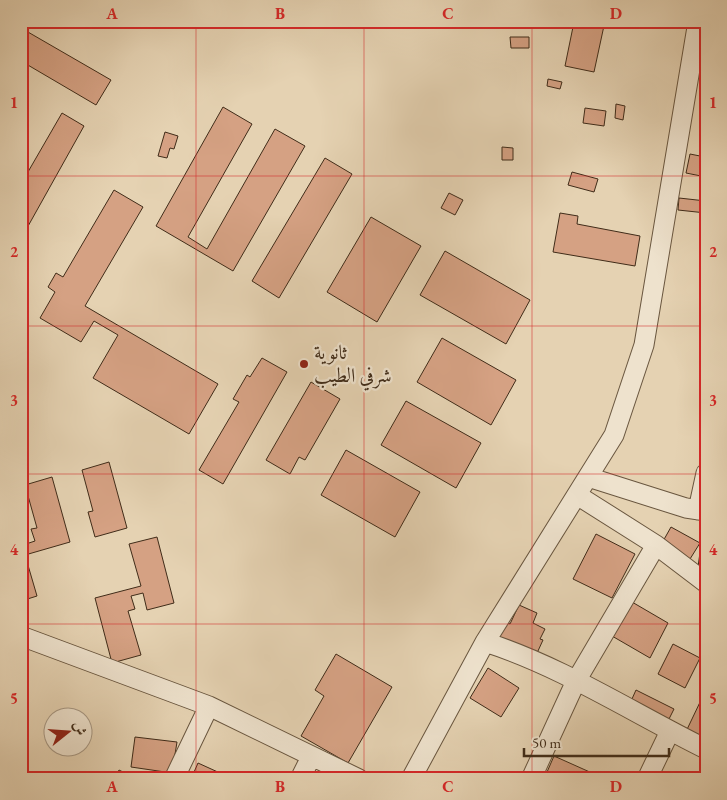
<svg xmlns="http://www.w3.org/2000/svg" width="727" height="800" font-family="'EB Garamond',Amiri,serif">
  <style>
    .building { fill: #d5a183; stroke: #402c19 }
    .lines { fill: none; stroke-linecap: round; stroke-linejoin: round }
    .street-casing { stroke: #69563f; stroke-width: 21 }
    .street { stroke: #eee2cd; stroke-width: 19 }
    .grid { fill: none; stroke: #d62828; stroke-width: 1; stroke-opacity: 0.55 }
    .poi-dot { fill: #8f2418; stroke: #eee2cd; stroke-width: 2 }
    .labels { text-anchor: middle; stroke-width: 4.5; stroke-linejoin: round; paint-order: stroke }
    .poi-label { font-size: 20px; fill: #402c19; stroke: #eee2cd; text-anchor: start }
    .neatline { fill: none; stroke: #d62828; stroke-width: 2 }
    .grid-label { font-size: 16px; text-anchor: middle; font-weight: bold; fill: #d62828 }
  </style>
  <rect width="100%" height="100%" fill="#e5d2b2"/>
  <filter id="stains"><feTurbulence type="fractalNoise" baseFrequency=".004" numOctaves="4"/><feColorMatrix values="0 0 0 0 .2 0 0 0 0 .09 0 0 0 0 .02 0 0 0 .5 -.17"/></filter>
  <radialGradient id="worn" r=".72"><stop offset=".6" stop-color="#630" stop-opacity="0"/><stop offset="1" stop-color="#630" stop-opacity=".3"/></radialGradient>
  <path class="building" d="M587,21H605L594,72L565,66L574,22L586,25Z
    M21,28L111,80L96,105L21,61Z
    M510,37H529V48H511Z
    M548,79L562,82L560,89L547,86Z
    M616,104L625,106L623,120L615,118Z
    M223,107L252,124L188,237L207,249L275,129L305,146L233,271L156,226Z
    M585,108L606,111L604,126L583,123Z
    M62,113L84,126L27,228L21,225V184Z
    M165,132L178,136L174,149L170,148L167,158L158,156Z
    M502,147L513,148V160H502Z
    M690,154L705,157L701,176L686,173Z
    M325,158L352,174L279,298L252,281Z
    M572,172L598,179L594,192L568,185Z
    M114,190L143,207L85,306L218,384L189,434L93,378L118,335L94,321L81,342L40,318L55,292L48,287L56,273L63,277Z
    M449,193L463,200L455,215L441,208Z
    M679,198L706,201V213L678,210Z
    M560,213L578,216L577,224L640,236L635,266L553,252Z
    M371,217L421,246L377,322L327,292Z
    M445,251L530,300L506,344L420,295Z
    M442,338L516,380L491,425L417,382Z
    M262,358L287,372L223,484L199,470L239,402L233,399L247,375L250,377Z
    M311,382L340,399L305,460L299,457L290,474L266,460Z
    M406,401L481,443L456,488L381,445Z
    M346,450L420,492L395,537L321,495Z
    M109,462L127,528L95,537L88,512L93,511L82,470Z
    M52,477L70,542L25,555L37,596L21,601V539L23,545L35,541L31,529L37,528L25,485Z
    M671,527L700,543L690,559L662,543Z
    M596,534L635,554L612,598L573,579Z
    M157,537L174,603L147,610L143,593L131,596L135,609L128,611L141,655L112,663L95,598L141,586L129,544Z
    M702,538H706V568L698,567Z
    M632,602L668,623L650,658L612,636Z
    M519,605L537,613L533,623L545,629L540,639L543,640L532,664L494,646L505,621L510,624Z
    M673,644L700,658L685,688L658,674Z
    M336,654L392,687L348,763L301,736L324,696L315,690Z
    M488,668L519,688L501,717L470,698Z
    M636,690L674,709L664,729L627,710Z
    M702,698L706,700V754L681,742Z
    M135,737L177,742L172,773L131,767Z
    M554,756L592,773L589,779H544Z
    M198,763L220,773L217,779H191Z
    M119,770L137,779H114Z"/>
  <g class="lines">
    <g class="street-casing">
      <path id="street" d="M588,477L686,508L706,511
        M577,495L656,545L706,583
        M698,510L706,473
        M21,636L209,706L359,779
        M485,642C563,667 633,713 706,749
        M174,779L209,706
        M300,779L311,757
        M411,779L485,642L614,435L644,345L698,21
        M531,779L576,681L656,545
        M647,779L670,731"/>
    </g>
    <use href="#street" class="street"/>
  </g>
  <path class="grid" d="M196,21V779M364,21V779M532,21V779M21,176H706M21,326H706M21,474H706M21,624H706"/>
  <circle class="poi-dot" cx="304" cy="364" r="5"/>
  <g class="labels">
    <g class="poi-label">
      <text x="314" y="359">ثانوية<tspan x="314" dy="23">شرفي الطيب</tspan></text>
    </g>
  </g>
  <rect width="727" height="800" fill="none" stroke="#e5d2b2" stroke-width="55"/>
  <g transform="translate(68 732) rotate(73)"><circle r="24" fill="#eee2cd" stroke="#a89985"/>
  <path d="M0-4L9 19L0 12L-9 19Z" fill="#8f2418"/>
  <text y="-8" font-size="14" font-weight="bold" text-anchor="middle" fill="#402c19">ش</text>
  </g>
  <path d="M524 748v8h145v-8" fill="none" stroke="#402c19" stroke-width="2.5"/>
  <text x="532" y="748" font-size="15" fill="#402c19" stroke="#eee2cd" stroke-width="4" paint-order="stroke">50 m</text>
  <rect x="28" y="28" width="672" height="744" class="neatline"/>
  <g class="grid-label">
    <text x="112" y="19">A</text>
    <text x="280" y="19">B</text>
    <text x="448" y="19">C</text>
    <text x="616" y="19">D</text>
    <text x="14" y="108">1</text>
    <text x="713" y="108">1</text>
    <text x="14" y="257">2</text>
    <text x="713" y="257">2</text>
    <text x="14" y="406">3</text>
    <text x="713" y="406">3</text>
    <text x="14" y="555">4</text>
    <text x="713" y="555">4</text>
    <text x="14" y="704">5</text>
    <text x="713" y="704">5</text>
    <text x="112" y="792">A</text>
    <text x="280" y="792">B</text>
    <text x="448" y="792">C</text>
    <text x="616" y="792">D</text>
  </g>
  <rect width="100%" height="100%" filter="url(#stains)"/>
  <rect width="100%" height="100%" fill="url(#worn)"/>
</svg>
